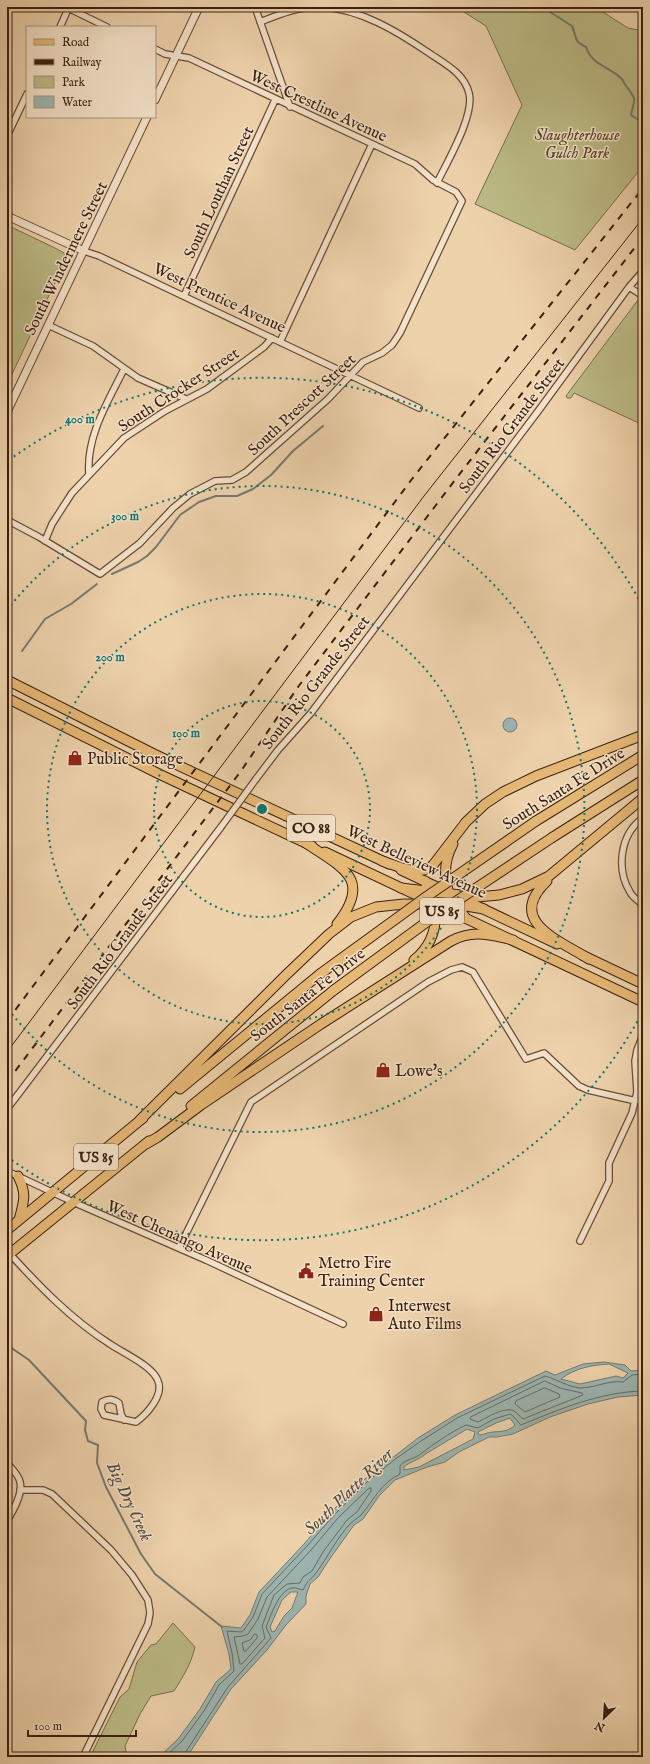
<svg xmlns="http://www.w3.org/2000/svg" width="650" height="1764" font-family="'IM FELL English',serif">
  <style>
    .green { fill: #bcbb87; stroke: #7b6d4c }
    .water { fill: #9cb6b2; stroke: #757a71; fill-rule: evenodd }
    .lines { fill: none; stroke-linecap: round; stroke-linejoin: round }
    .shore { stroke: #6b6a61; stroke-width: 1 }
    .stream { stroke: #757a71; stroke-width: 2 }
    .minor-casing { stroke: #674c37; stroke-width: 8 }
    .tertiary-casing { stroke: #674c37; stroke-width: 9 }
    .primary-casing { stroke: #3a1f10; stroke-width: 11 }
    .trunk-casing { stroke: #3a1f10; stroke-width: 11 }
    .minor { stroke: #f4e2c9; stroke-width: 5.5 }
    .tertiary { stroke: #f4e2c9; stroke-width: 7 }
    .primary { stroke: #e7b976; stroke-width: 9 }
    .trunk { stroke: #e7b976; stroke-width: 9 }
    .tram { stroke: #3a1f10; stroke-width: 1 }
    .rail { stroke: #3a1f10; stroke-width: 2; stroke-dasharray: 7 7; stroke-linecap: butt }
    .minor-bridge-casing { stroke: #674c37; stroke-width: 8; stroke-linecap: butt }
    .trunk-bridge-casing { stroke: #3a1f10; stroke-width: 11; stroke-linecap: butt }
    .minor-bridge { stroke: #f4e2c9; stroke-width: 5.5 }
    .trunk-bridge { stroke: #e7b976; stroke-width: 9 }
    .ring { fill: none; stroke: #0f766e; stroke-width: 2; stroke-dasharray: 2 4 }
    .labels { text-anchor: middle; stroke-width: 3; stroke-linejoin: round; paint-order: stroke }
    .shield { fill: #f4e2c9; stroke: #725a48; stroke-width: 1 }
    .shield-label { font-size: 15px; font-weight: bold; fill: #3a1f10 }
    .street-label { font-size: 16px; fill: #3a1f10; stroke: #f4e2c9 }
    .park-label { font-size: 16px; font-style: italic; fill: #5a462e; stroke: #f4e2c9 }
    .poi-label { font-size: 16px; fill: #3a1f10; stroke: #f4e2c9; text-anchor: start }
    .water-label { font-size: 17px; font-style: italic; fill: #574c41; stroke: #f4e2c9 }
    .centre { fill: #0f766e; stroke: #f4e2c9; stroke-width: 2 }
    .ring-label { font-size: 12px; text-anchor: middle; font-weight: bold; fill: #0f766e; stroke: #f4e2c9; stroke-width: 3; stroke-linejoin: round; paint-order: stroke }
  </style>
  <rect width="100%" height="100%" fill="#eed2ac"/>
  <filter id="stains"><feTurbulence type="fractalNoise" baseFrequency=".005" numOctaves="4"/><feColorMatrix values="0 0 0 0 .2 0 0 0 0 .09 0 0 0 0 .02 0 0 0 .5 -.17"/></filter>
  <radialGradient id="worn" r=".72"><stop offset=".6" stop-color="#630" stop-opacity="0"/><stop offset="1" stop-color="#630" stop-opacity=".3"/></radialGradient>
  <path class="green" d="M456,7H595L628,28L643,31V166L575,250L475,204L522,105L486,26Z
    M7,225L57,249L64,253L66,259L7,385Z
    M638,300L643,304V425L574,393L571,398H567L566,396Z
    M173,1623L195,1647C191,1664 183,1677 174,1691L151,1696L140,1714L125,1746L127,1757H90L120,1697L129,1689L137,1662L151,1645L156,1644Z"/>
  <path class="water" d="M503 725a7 7 0 1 1 14 0a7 7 0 1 1-14 0Z
    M604,1362L625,1365L631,1371L643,1370V1395L618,1397L588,1404L550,1417L513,1434L497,1437H489L459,1452L445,1462L427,1467L395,1480L379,1496L363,1519L354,1525L331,1557L318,1577L310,1584L306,1596V1604L286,1625L267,1650L231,1689L187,1757H159L178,1739L200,1709L216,1682L231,1669L229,1654L221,1626L241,1628L250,1615L259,1592L305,1543L331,1512L365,1479L418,1438L455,1415L546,1371L555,1375L583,1364ZM609,1364L628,1373L623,1378L616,1376L580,1384L561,1379C575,1368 592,1365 609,1364ZM510,1418L515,1425C508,1432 502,1431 493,1432C488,1432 484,1435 479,1435L478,1432L496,1423ZM467,1429L475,1432L473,1439L419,1467L404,1470V1467C411,1461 419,1460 427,1453ZM291,1592H298L292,1608L284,1616L275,1631L272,1632L270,1627L282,1600Z"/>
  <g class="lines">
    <path class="shore" d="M545,1381L560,1388L582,1393L583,1395L523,1419C520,1417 518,1413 514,1411C505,1406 486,1418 478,1422L470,1419L471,1417Z
      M545,1388L559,1394L560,1397L525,1412L515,1404L516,1401Z
      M371,1488V1491L357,1512L347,1520L323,1552L312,1571L303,1577L300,1583L287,1584L274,1595L262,1626L265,1638L242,1664H240L234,1637L243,1636L248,1634L258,1619L267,1597L312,1549L338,1518L368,1489Z
      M255,1634L257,1635V1638L246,1651H244L242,1643L250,1640Z
      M165,1757L182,1741L204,1711L219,1685L234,1671L232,1653L227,1631L241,1632L244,1630L253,1617L262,1594L308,1545L334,1515L367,1482L394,1460L421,1441L457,1418L545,1376C556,1379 568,1387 580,1388C595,1388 608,1380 623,1382L632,1375L643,1374
      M184,1757L185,1753L228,1687L271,1638L266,1627C271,1615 279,1590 292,1588C297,1587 299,1590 303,1590C308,1579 310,1581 316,1573C328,1557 337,1537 351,1523C354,1520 358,1518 361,1515C374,1500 381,1483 400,1474V1466C405,1459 412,1460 419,1455C434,1444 449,1433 466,1425L478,1428L494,1419L510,1414L513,1416L521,1425C560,1409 600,1392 643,1391"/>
    <path class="stream" d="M546,7L550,12L572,26C577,37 573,41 586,47C592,65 608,66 621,78C623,80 624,83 626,86C637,100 635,97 631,115L639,120L643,126
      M112,574L138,562L147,556L156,547L180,515L199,502L216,496H237L253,489L271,475L293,451L323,426
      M22,651L45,619L71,604L97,584
      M7,1345L29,1360L86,1421L85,1430L88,1441L98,1445L97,1463L106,1487L141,1554L155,1574L222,1627"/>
    <g class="minor-casing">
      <path id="minor" d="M66,7L107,27
        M255,7L290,107
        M260,22C280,14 299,6 322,7C361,9 398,32 429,53C445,64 464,73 469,93C475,115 447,162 437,183
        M60,27L69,7
        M7,136L27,94
        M84,251L99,256L419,408
        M629,287L643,296
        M184,296L275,100
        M48,325L93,346L138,378L186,399
        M280,342L372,144
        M89,474C86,436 108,402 124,369
        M7,520L39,537L100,574L140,543L173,508L190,494L215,481L232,480L246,472L328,399L363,362L382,353L392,345L400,333L462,201L456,192L433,180L415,164L189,58L165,54L155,49
        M45,541L52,524L72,493L124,438L165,411L207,389L264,347L272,338
        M256,779L278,750L311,713L539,410L629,287L643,271
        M643,818C620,834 616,869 630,892C632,897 639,901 643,905
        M7,1109L221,827
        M7,1171L73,1202L206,1260L343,1324
        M580,1241L609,1181V1163L632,1113L637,1092L635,1061L637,1050L643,1035
        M179,1248L251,1102L428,982L451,970L462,967L473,972L526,1059L544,1053L579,1086L588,1090L636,1101
        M10,1254C40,1287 72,1320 110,1344C123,1353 153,1366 158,1381C164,1395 147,1414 136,1422L104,1415L101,1409L102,1402C109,1398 113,1399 119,1403L121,1414L124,1420
        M7,1463C11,1468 19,1475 20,1482C23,1494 13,1511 7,1521
        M20,1490H43L52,1494L111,1550L132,1575L148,1600L150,1613L148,1624L83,1757"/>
    </g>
    <g class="tertiary-casing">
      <path id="tertiary" d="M155,100L199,7
        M7,216L84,251
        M7,412L147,117"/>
    </g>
    <g class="primary-casing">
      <path id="primary" d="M7,680L154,754L389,864
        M7,698L159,774L312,846
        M325,852L643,1002
        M401,870L557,944
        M582,955L643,984"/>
    </g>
    <g class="trunk-casing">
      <path id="trunk" d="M536,821L643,755
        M553,837L643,780
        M306,843C342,868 373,878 337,924
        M382,861C398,866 419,878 433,865L466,822L485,804L503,792L536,776L643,735
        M425,881L432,897
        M547,881C505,921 559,940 589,959
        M401,888L477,897L499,895L522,889L549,876L643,798
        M448,890C443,873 445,859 453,844
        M453,901L465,917
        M414,960C430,947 437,931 435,910
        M180,1089L320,974
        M191,1106L334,990
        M139,1121L286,975L329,934L351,917L376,907L404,904H454L484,909
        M146,1144L158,1137L201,1105L321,1024L451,941C474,929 490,935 513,940
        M18,1176C27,1194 24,1201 19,1220
        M7,1230L143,1118
        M7,1256L149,1141"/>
    </g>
    <use href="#minor" class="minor"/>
    <use href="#tertiary" class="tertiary"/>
    <use href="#primary" class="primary"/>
    <use href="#trunk" class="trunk"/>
    <path class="tram" d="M7,1052L424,496L643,218"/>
    <path class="rail" d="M7,1021L412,479L643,188
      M7,1082L241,771L298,687L455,480L643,237"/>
    <g class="minor-bridge-casing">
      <path id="minor-bridge" d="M221,827L256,779"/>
    </g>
    <g class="trunk-bridge-casing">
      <path id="trunk-bridge" d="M320,974L426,897L536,821
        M334,990L443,910L553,837"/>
    </g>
    <use href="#minor-bridge" class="minor-bridge"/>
    <use href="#trunk-bridge" class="trunk-bridge"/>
  </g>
  <g class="ring">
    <circle cx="262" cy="809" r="108"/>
    <circle cx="262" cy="809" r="215"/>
    <path d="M7 610A323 323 0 1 1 7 1008"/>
    <path d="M643 1011A431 431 0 0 1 9 1158M9 460A431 431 0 0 1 643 607"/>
  </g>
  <defs>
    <g id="shop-bare" transform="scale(1.2)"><path d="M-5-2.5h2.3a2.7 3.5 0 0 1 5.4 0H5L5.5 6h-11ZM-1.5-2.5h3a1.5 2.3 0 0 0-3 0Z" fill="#8f2418" stroke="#f4e2c9" stroke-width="2.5" paint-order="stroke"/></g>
    <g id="civic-bare" transform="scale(1.2)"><path d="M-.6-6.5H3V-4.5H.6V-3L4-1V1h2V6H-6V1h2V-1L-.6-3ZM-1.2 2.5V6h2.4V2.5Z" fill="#8f2418" stroke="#f4e2c9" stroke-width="2.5" paint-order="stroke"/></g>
  </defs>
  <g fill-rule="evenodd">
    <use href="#shop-bare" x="75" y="758"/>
    <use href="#shop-bare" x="383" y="1070"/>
    <use href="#civic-bare" x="306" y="1271"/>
    <use href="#shop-bare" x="376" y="1314"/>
  </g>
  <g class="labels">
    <g class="shield">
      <rect x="287" y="815" width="48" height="26" rx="3"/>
      <rect x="420" y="898" width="44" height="26" rx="3"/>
      <rect x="74" y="1144" width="44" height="26" rx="3"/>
    </g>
    <g class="shield-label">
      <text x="311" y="833">CO 88</text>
      <text x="442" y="916">US 85</text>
      <text x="96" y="1162">US 85</text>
    </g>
    <g class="street-label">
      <text transform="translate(319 105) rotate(25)" y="6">West Crestline Avenue</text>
      <text transform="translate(218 192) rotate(-65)" y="6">South Louthan Street</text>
      <text transform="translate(65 258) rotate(-64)" y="6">South Windermere Street</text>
      <text transform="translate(220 297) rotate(25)" y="6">West Prentice Avenue</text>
      <text transform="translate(178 389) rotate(-33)" y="6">South Crocker Street</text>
      <text transform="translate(301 404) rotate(-43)" y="6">South Prescott Street</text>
      <text transform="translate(511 425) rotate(-53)" y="6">South Rio Grande Street</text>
      <text transform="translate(315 682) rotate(-52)" y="6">South Rio Grande Street</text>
      <text transform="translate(563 788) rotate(-32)" y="6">South Santa Fe Drive</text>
      <text transform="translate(417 861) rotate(25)" y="6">West Belleview Avenue</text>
      <text transform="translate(119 941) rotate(-53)" y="6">South Rio Grande Street</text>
      <text transform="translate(307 994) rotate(-38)" y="6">South Santa Fe Drive</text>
      <text transform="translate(180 1236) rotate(24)" y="6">West Chenango Avenue</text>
    </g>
    <g class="park-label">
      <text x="577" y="140">Slaughterhouse<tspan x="577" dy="18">Gulch Park</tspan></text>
    </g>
    <g class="poi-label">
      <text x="87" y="764">Public Storage</text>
      <text x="395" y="1076">Lowe's</text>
      <text x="318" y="1268">Metro Fire<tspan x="318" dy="18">Training Center</tspan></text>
      <text x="388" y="1311">Interwest<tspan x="388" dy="18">Auto Films</tspan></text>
    </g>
    <g class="water-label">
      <text transform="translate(348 1491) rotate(-44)" y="6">South Platte River</text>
      <text transform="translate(130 1501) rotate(65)" y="6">Big Dry Creek</text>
    </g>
  </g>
  <circle cx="262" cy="809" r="6" class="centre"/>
  <g class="ring-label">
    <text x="80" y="423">400 m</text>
    <text x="125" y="520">300 m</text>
    <text x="110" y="661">200 m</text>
    <text x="186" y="737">100 m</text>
  </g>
  <rect width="650" height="1764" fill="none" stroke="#eed2ac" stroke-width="24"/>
  <rect x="8" y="8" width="634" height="1748" fill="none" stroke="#3a1f10" stroke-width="2"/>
  <rect x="12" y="12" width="626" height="1740" fill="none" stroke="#3a1f10"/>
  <rect x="26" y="26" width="130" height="92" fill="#f4e2c9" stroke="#aa947f"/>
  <rect x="34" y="39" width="20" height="6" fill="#e7b976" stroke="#aa947f"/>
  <text x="62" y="46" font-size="12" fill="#3a1f10">Road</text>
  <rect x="34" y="59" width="20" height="6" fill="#3a1f10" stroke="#aa947f"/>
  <text x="62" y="66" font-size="12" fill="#3a1f10">Railway</text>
  <rect x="34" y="76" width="20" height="12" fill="#bcbb87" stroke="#aa947f"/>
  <text x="62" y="86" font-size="12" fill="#3a1f10">Park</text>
  <rect x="34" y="96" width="20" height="12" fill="#9cb6b2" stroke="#aa947f"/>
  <text x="62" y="106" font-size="12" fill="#3a1f10">Water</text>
  <g transform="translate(604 1718) rotate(205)" stroke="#f4e2c9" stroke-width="3" paint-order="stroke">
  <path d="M0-3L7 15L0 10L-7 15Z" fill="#3a1f10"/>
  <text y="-6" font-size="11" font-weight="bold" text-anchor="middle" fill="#3a1f10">N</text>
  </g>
  <path d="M28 1730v6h108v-6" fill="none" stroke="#3a1f10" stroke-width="2"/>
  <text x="34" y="1730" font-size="12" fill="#3a1f10" stroke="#f4e2c9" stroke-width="3" paint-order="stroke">100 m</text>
  <rect width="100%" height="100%" filter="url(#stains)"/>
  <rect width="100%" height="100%" fill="url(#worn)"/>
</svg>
